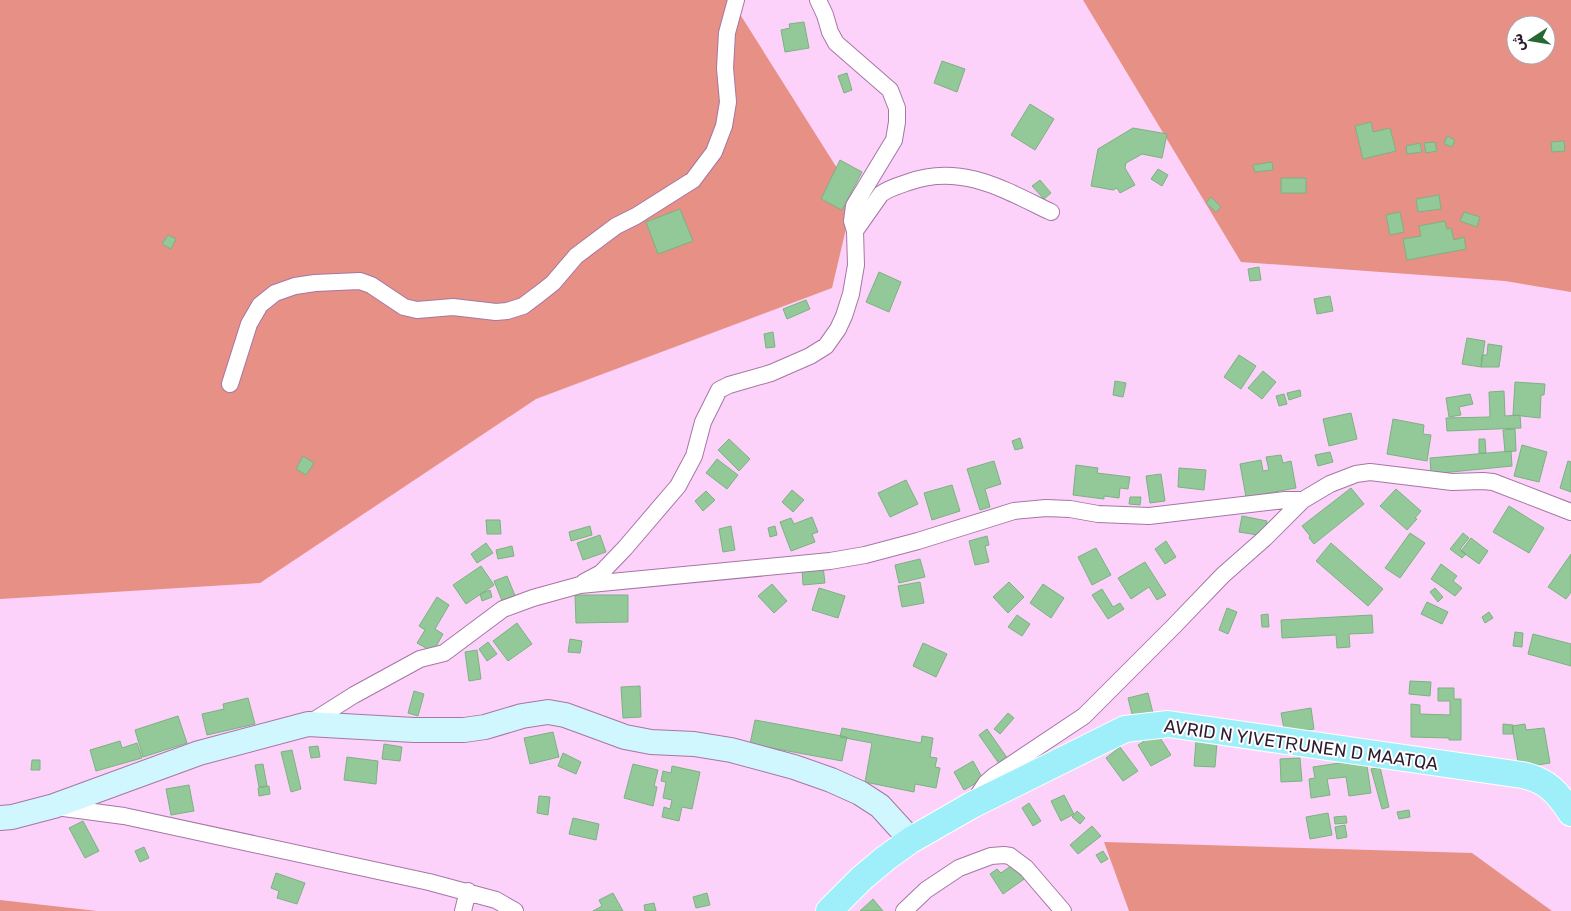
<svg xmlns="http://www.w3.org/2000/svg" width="1571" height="911" font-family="Rubik,Cairo,sans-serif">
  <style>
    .forest { fill: #e79085; fill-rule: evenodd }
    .building { fill: #93c999; stroke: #7db182 }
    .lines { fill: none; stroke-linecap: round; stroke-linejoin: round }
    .street-casing { stroke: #a676a5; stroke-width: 18 }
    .secondary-casing { stroke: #a676a5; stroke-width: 26 }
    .primary-casing { stroke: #fff; stroke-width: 28 }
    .street { stroke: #fff; stroke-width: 16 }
    .secondary { stroke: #cff7fd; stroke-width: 24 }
    .primary { stroke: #9feffa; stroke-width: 26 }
    .labels { text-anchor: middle; stroke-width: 4; stroke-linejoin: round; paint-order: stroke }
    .street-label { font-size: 18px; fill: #2f1c2f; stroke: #fff }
  </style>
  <rect width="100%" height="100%" fill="#fcd2fa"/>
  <path class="forest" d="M0,0H731L854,195L832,288L536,399L260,583L0,599Z
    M1083,0H1571V292L1505,281L1241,262ZM1516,25H1546V55H1516Z
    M1104,842L1472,853L1552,911H1129Z
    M0,900L97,911H0Z"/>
  <path class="building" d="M804,22L809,48L785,52L781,30L790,28L789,24Z
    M942,61L965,69L957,92L934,83Z
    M847,73L852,90L844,93L838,76Z
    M1030,104L1054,119L1035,150L1011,135Z
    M1371,122L1373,132L1390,128L1396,151L1363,159L1355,126Z
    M1133,128L1167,134L1162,158L1142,154L1126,163L1125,168L1135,185L1120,193L1117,188L1113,190L1091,186L1098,149Z
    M1447,136L1455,140L1452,147L1444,144Z
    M1564,141L1565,151L1552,152L1551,142Z
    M1435,142L1437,151L1426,153L1424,143Z
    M1420,143L1422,152L1407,154L1406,146Z
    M840,160L862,172L842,210L821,199Z
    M1272,162L1273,170L1255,172L1253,165Z
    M1158,169L1168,175L1162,186L1151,179Z
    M1281,178H1306V193H1281Z
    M1040,180L1051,193L1044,199L1032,186Z
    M1439,195L1441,209L1418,212L1416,199Z
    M1211,197L1221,207L1216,212L1206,203Z
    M680,209L693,241L658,254L646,222Z
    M1400,212L1404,232L1390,235L1386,215Z
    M1464,212L1480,217L1477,227L1460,221Z
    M1445,221L1447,229L1451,228L1454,240L1464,237L1466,249L1407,260L1403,239L1421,236L1419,226Z
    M168,235L176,239L171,249L162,244Z
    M1259,267L1261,280L1250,281L1248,269Z
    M879,272L901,282L889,312L866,302Z
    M1330,296L1333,311L1317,314L1314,299Z
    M806,300L810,309L787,319L783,309Z
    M773,332L775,347L766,348L764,334Z
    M1467,338L1485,341L1481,367L1462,364Z
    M1488,344L1502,346L1499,367H1481L1482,355H1487Z
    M1239,355L1256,366L1241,389L1224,377Z
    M1263,371L1276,382L1262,399L1248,388Z
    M1115,381L1126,383L1123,397L1113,395Z
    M1515,382L1545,384L1544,395H1541L1540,418L1513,415Z
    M1300,390L1301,396L1289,400L1287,393Z
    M1504,391L1505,416L1520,415L1521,428L1447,431L1446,418L1490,417L1489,392Z
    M1284,394L1287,404L1279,406L1276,396Z
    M1470,394L1473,404L1459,407L1461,415L1449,417L1446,398Z
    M1351,413L1357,439L1329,446L1323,419Z
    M1393,419L1424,425L1423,434L1431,435L1427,461L1387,454Z
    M1515,429L1516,451L1505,452L1503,430Z
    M1020,438L1023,448L1015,450L1012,441Z
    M729,439L750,459L739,471L718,450Z
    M1479,439H1485L1486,453H1479Z
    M1522,445L1547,452L1539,482L1514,476Z
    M1511,451L1512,466L1431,474L1430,458Z
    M1330,452L1333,462L1318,466L1315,455Z
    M1281,455L1283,463L1291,461L1296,488L1246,497L1240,464L1261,460L1263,471L1269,470L1266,457Z
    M303,456L314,463L306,475L296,469Z
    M717,459L738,475L727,489L706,473Z
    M994,461L1001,484L985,489L990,507L980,510L967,469Z
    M1568,461L1571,462V492L1560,488Z
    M1076,465L1098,468L1097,473L1130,477L1128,489L1120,488L1119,498L1104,496V499L1073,495Z
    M1179,468L1206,470L1204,490L1178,487Z
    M1161,474L1165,501L1150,503L1146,476Z
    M906,480L918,504L890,517L878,493Z
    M952,485L960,511L932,520L924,493Z
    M1351,488L1364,504L1314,544L1309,538L1310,536L1302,526Z
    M1396,489L1421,511L1415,518L1417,519L1407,530L1380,506Z
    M792,490L804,500L793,512L782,502Z
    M706,491L715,500L703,511L695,501Z
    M1130,497H1141L1140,505L1129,504Z
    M1509,506L1544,528L1529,553L1493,532Z
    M1242,516L1267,521L1264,536L1239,532Z
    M812,517L818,532L812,534L815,542L791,551L780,522L791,518L794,524Z
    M486,520H500L501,534H487Z
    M590,526L592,535L571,541L569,532Z
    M731,526L735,550L723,552L719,529Z
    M775,526L777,535L770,537L768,528Z
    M1410,533L1425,543L1400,578L1385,568Z
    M1463,533L1469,538L1460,549L1466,554L1462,558L1450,549Z
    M600,535L606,552L583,560L577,543Z
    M987,536L989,545L985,546L989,562L975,565L969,541Z
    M1471,538L1488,551L1479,564L1461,551Z
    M1166,541L1176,557L1165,564L1155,549Z
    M486,543L493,553L477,563L471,554Z
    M1331,543L1383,589L1368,606L1316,561Z
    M512,546L514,556L498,559L496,550Z
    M1096,548L1111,575L1092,585L1078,557Z
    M1571,554V592L1566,599L1548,587Z
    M920,559L925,577L899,583L895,565Z
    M1145,562L1166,595L1157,600L1149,587L1131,599L1118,578Z
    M1441,564L1457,576L1453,581L1462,588L1455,596L1431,579Z
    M481,566L494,585L466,604L453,585Z
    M823,566L825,583L803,585L802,568Z
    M507,576L516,598L503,603L494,581Z
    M920,582L924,603L902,607L898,586Z
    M1009,582L1024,597L1008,613L993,597Z
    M772,584L787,601L774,613L758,596Z
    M1043,584L1064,598L1051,618L1030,603Z
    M819,588L845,596L838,618L812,610Z
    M1435,588L1443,597L1438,602L1430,592Z
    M1102,589L1113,607L1120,603L1124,609L1108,619L1092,595Z
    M490,590L492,597L482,601L480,594Z
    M575,595H628V622L576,623Z
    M437,597L449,605L435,629L443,634L433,652L417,643L425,630L419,626Z
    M1427,602L1448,612L1442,624L1421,614Z
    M1227,608L1237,612L1228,634L1219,630Z
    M1489,612L1493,618L1485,623L1482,617Z
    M1268,614L1269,627H1262L1261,615Z
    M1017,615L1030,624L1022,636L1008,627Z
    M1372,615L1373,633L1349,634L1350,647L1337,648L1336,635L1282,638L1281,620Z
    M517,623L532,644L508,661L493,641Z
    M1515,632L1523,633L1522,647L1513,646Z
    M1533,634L1571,644V666L1528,654Z
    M570,639L582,641L580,653L568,652Z
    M488,642L497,654L487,661L479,649Z
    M923,643L947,654L936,677L913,666Z
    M477,650L481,679L469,681L465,652Z
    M1410,681L1431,682L1430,696L1409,694Z
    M640,686L641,717L623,718L621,687Z
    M1438,688H1454V699H1461V740H1449V738L1411,737V704L1420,705V714L1450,715V701H1438Z
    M414,691L424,694L418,716L408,713Z
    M1148,693L1153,713L1133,718L1128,698Z
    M248,698L255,724L207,735L202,714L224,709L223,704Z
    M1311,708L1314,729L1285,734L1281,713Z
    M1008,713L1014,718L1000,734L994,729Z
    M178,716L187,743L143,757L135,730Z
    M755,720L847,737L842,761L750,744Z
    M1503,724L1513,725V734H1503Z
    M1525,724L1526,730L1544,728L1550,763L1519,768L1512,726Z
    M842,728L921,743L922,736L933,738L930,757L937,758L935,767L940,768L936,788L915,784L914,792L865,782L872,743L840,737Z
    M987,729L1010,762L1002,768L979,735Z
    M553,732L559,757L530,764L524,738Z
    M1157,733L1171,755L1151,766L1138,745Z
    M120,741L122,748L137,743L142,758L96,771L90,750Z
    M1196,741L1217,743L1215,767L1194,766Z
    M384,744L402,747L400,761L382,759Z
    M318,746L320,757L311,758L309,747Z
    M1120,747L1138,771L1123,781L1106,758Z
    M292,750L301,789L291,792L281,752Z
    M563,753L581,762L576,774L558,766Z
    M347,757L378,761L376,784L344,780Z
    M1300,758L1302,781L1281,782L1280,759Z
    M1366,759L1371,793L1349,796L1346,777L1327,779L1330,795L1311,798L1309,779L1315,778L1313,767Z
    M32,760H40V770H31Z
    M973,761L983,779L964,790L954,772Z
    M263,764L267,786L259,787L255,765Z
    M633,764L658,770L654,786L657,787L653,806L624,798Z
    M672,766L700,772L692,809L682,807L679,821L662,817L664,807L670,809L672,800L663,798L666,782L661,781L663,771L671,773Z
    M1380,767L1389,807L1382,809L1371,769Z
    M189,785L194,811L171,815L166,789Z
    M269,786L270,794L259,796L258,788Z
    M1064,795L1074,814L1061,821L1051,801Z
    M539,796L550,797L548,815L537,813Z
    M1029,803L1041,821L1033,826L1022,808Z
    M1409,810L1410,817L1399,819L1397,812Z
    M1077,811L1085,818L1080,824L1072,817Z
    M1328,813L1332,835L1310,839L1306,817Z
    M1346,816L1347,823L1335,824L1334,817Z
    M573,818L599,824L596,840L569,834Z
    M83,821L99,851L85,858L69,828Z
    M1345,825L1347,837L1337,839L1335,827Z
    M1092,826L1101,836L1078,854L1070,845Z
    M144,847L149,858L140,862L135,851Z
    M1103,851L1108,859L1101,863L1096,855Z
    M1019,860L1030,875L1003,894L990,874L997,869L1001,873Z
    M276,873L305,883L297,904L277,898L279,891L271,888Z
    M613,893L623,911H593L602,906L599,900Z
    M707,893L710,905L696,908L693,897Z
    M873,899L883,911H860Z
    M654,903L656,911H645L644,905Z"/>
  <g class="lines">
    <g class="street-casing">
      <path id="street" d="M855,231L881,194C889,188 900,185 909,182C961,163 1005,190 1051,212
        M230,384L249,324L260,305L275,293L295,286L315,283L360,281L371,285L404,307L417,310L453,307L496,312L507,311L523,306L539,294L553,283L576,256L616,226L636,216L693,180L714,152L724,126L728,102L725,68L727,33L736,0
        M584,582L601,573L625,548L678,486L694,456L703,422L719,390L729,385L771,373L810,356L826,346L838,329L844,316L851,294L856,265L855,231L852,221L854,206L894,140L897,122V108L890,90L836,43L830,32L825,15L818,0
        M308,724L354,695L420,659L444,653L503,609L533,598L580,585L830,561L865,555L918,541L1014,511L1046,508L1070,509L1098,514L1149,516L1285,500H1303
        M973,803L986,783L994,776L1084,716L1174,626L1223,575L1265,538L1303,500L1330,484L1356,474L1370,472L1452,482L1483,481L1493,482L1571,512
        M56,807L124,816L429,882L496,900L515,911
        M463,911L468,891
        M904,911L926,890L959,868L991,856L1004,855L1010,856L1026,868L1063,911"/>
    </g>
    <g class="secondary-casing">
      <path id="secondary" d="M0,818L12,817L54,806L199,753L308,724L414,730H464L485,727L522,716L548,712L565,715L625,737L651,742L694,744L731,750L794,767L831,780L860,793L880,806L911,840"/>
    </g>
    <g class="primary-casing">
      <path id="primary" d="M829,911L862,878L886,858L911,840L972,805L1125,729L1168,724L1522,775C1547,780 1558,793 1571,813"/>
    </g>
    <use href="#street" class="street"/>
    <use href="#secondary" class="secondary"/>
    <use href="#primary" class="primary"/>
  </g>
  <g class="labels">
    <g class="street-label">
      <text transform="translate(1301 745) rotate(8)" y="6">AVRID N YIVETṚUNEN D MAATQA</text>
    </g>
  </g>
  <g transform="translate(1531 40) rotate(258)"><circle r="24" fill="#ffffff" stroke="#aca4ac"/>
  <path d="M0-4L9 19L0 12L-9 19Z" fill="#266832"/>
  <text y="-8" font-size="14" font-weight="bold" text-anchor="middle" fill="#2f1c2f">ش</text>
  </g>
</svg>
